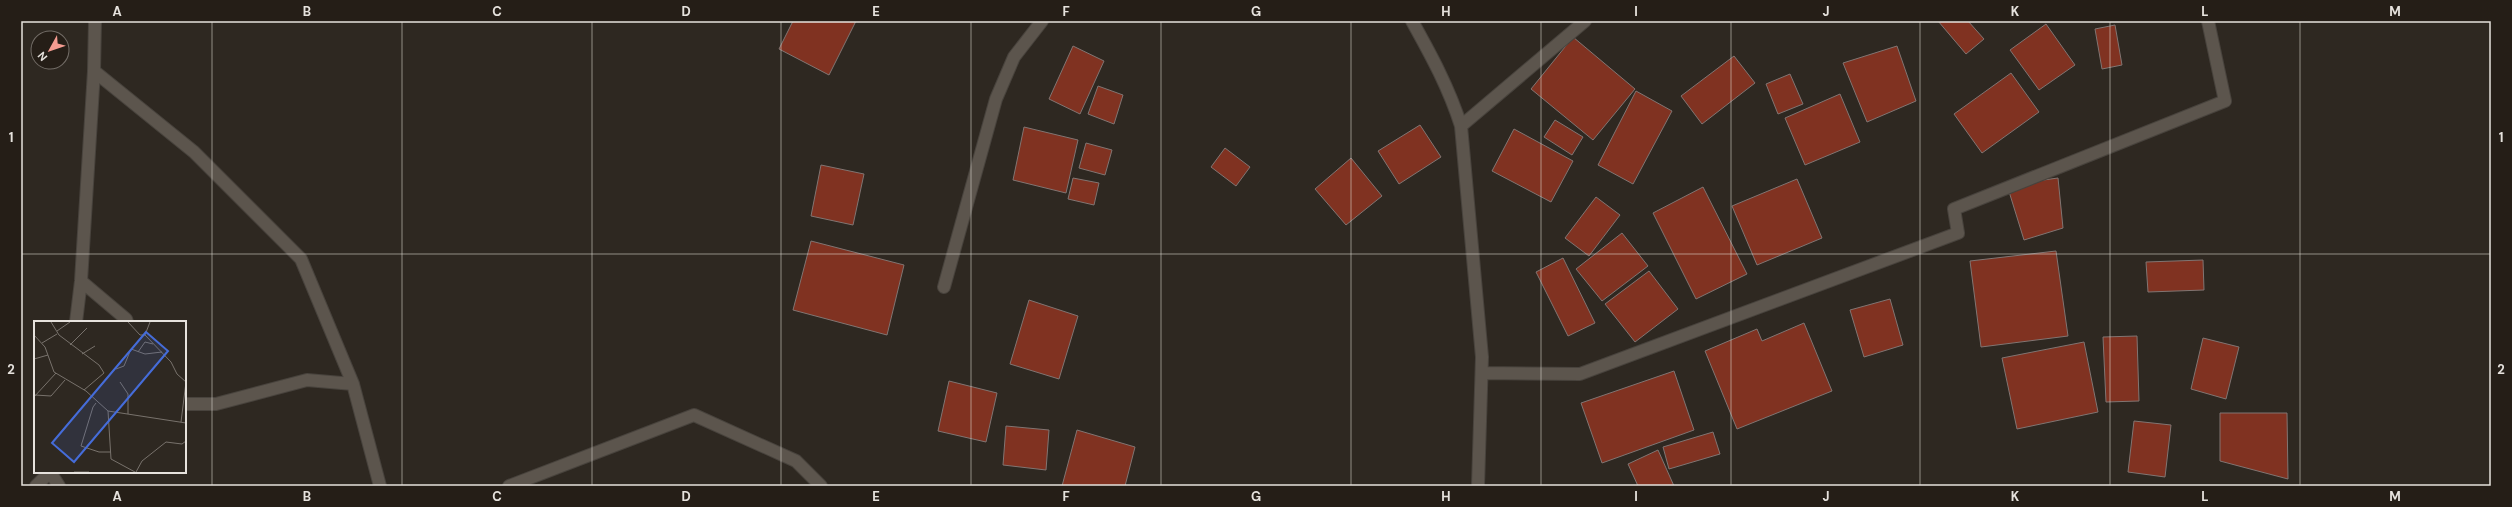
<svg xmlns="http://www.w3.org/2000/svg" width="2512" height="507" font-family="'DM Sans',sans-serif">
  <style>
    .building { fill: #803221; stroke: #817572 }
    .lines { fill: none; stroke-linecap: round; stroke-linejoin: round }
    .street-casing { stroke: #48433d; stroke-width: 14 }
    .street { stroke: #5c554d; stroke-width: 12 }
    .grid { fill: none; stroke: #e6e2dd; stroke-width: 1; stroke-opacity: 0.55 }
    .inset-road { fill: none; stroke: #78726c; stroke-width: 1 }
    .view { fill: #456cd9; fill-opacity: 0.15; stroke: #456cd9; stroke-width: 2 }
    .inset-edge { fill: none; stroke: #e6e2dd; stroke-width: 2 }
    .neatline { fill: none; stroke: #e6e2dd; stroke-width: 1.5 }
    .grid-label { font-size: 13px; text-anchor: middle; font-weight: bold; fill: #e6e2dd }
  </style>
  <rect width="100%" height="100%" fill="#2e2821"/>
  <path class="building" d="M793,21H856L829,75L779,49Z
    M1938,21H1968L1984,39L1966,54Z
    M2046,24L2075,65L2039,90L2010,50Z
    M2115,25L2122,65L2102,69L2095,29Z
    M1573,37L1635,89L1593,140L1531,89Z
    M1073,46L1104,61L1080,114L1049,99Z
    M1897,46L1916,101L1867,122L1843,63Z
    M1734,56L1755,83L1702,124L1681,96Z
    M2011,73L2039,112L1982,153L1954,114Z
    M1790,74L1803,104L1778,114L1766,84Z
    M1098,86L1123,95L1114,124L1088,114Z
    M1636,91L1672,111L1633,184L1598,165Z
    M1840,94L1860,142L1805,165L1785,118Z
    M1555,120L1583,137L1572,155L1544,137Z
    M1420,125L1441,157L1399,184L1378,151Z
    M1024,127L1078,140L1066,193L1013,180Z
    M1514,129L1573,161L1551,202L1492,171Z
    M1086,143L1112,150L1105,175L1079,168Z
    M1225,148L1250,167L1236,186L1211,167Z
    M1351,158L1382,196L1346,225L1315,189Z
    M821,165L864,174L853,225L811,216Z
    M1073,178L1099,183L1094,205L1068,199Z
    M2058,178L2063,228L2024,240L2007,185Z
    M1797,179L1822,238L1757,265L1732,206Z
    M1703,187L1747,274L1696,299L1653,213Z
    M1596,197L1620,215L1589,256L1565,238Z
    M1622,233L1648,266L1602,301L1576,269Z
    M811,241L904,265L887,335L793,310Z
    M2056,251L2068,336L1981,347L1970,261Z
    M1563,258L1595,323L1568,336L1536,272Z
    M2203,260L2204,290L2148,292L2146,262Z
    M1649,271L1678,309L1635,342L1605,304Z
    M1890,299L1903,345L1864,357L1850,310Z
    M1029,300L1078,316L1059,379L1010,364Z
    M1804,323L1832,391L1737,429L1705,351L1757,329L1762,341Z
    M2137,336L2139,401L2106,402L2103,337Z
    M2203,338L2239,347L2226,399L2191,389Z
    M2084,342L2098,412L2017,429L2002,358Z
    M1674,371L1694,430L1602,463L1581,403Z
    M949,381L997,393L986,442L938,431Z
    M2220,413H2287L2288,479L2220,461Z
    M2134,421L2171,425L2165,477L2128,472Z
    M1006,426L1049,430L1046,470L1003,465Z
    M1077,430L1135,447L1125,486H1062Z
    M1713,432L1720,454L1669,469L1663,447Z
    M1658,450L1674,486H1638L1628,464Z"/>
  <g class="lines">
    <g class="street-casing">
      <path id="street" d="M1412,21C1431,55 1449,88 1461,126L1482,357L1478,486
        M94,71L194,152L301,259L353,384L380,486
        M1461,126L1585,21
        M81,281L126,319L127,322
        M944,287L996,99L1014,57L1042,21
        M76,322L81,281L94,71L95,21
        M1482,373L1580,374L1958,233L1954,209L2225,101L2208,21
        M185,404H216L307,380L353,384
        M50,472L59,486
        M36,486L50,472
        M509,486L694,415L796,461L821,486"/>
    </g>
    <use href="#street" class="street"/>
  </g>
  <path class="grid" d="M212,21V486M402,21V486M592,21V486M781,21V486M971,21V486M1161,21V486M1351,21V486M1541,21V486M1731,21V486M1920,21V486M2110,21V486M2300,21V486M21,254H2491"/>
  <g transform="translate(34 321)">
    <rect width="152" height="152" fill="#2e2821"/>
    <path class="inset-road" d="M17,1L25,14L65,44L70,52L50,69M94,1L106,14H111M116,1L111,14L137,41L143,53L152,61L147,101M23,10L36,1M0,14L11,26L20,51L52,70L74,90L152,102M8,22L23,13M36,24L53,7M104,31L111,21L119,23M48,33L61,25M0,38L14,34M82,48L90,45L97,28L111,33L128,31M86,61L94,73V93M1,74L17,75L31,59M0,76L22,52M62,82L59,86L47,125L65,131H77M74,90L77,138L101,151M40,151H55M102,151L108,140L132,121L148,123L152,120"/>
    <path class="view" d="M112,11L134,30L40,141L18,122Z"/>
    <rect width="152" height="152" class="inset-edge"/>
  </g>
  <rect width="2512" height="507" fill="none" stroke="#251e17" stroke-width="44"/>
  <g transform="translate(50 50) rotate(230)"><circle r="19" fill="#251e17" stroke="#726c66"/>
  <path d="M0-3L7 15L0 10L-7 15Z" fill="#f59c91"/>
  <text y="-6" font-size="11" font-weight="bold" text-anchor="middle" fill="#e6e2dd">N</text>
  </g>
  <rect x="22" y="22" width="2468" height="463" class="neatline"/>
  <g class="grid-label">
    <text x="117" y="16">A</text>
    <text x="307" y="16">B</text>
    <text x="497" y="16">C</text>
    <text x="686" y="16">D</text>
    <text x="876" y="16">E</text>
    <text x="1066" y="16">F</text>
    <text x="1256" y="16">G</text>
    <text x="1446" y="16">H</text>
    <text x="1636" y="16">I</text>
    <text x="1826" y="16">J</text>
    <text x="2015" y="16">K</text>
    <text x="2205" y="16">L</text>
    <text x="2395" y="16">M</text>
    <text x="11" y="142">1</text>
    <text x="2501" y="142">1</text>
    <text x="11" y="374">2</text>
    <text x="2501" y="374">2</text>
    <text x="117" y="501">A</text>
    <text x="307" y="501">B</text>
    <text x="497" y="501">C</text>
    <text x="686" y="501">D</text>
    <text x="876" y="501">E</text>
    <text x="1066" y="501">F</text>
    <text x="1256" y="501">G</text>
    <text x="1446" y="501">H</text>
    <text x="1636" y="501">I</text>
    <text x="1826" y="501">J</text>
    <text x="2015" y="501">K</text>
    <text x="2205" y="501">L</text>
    <text x="2395" y="501">M</text>
  </g>
</svg>
